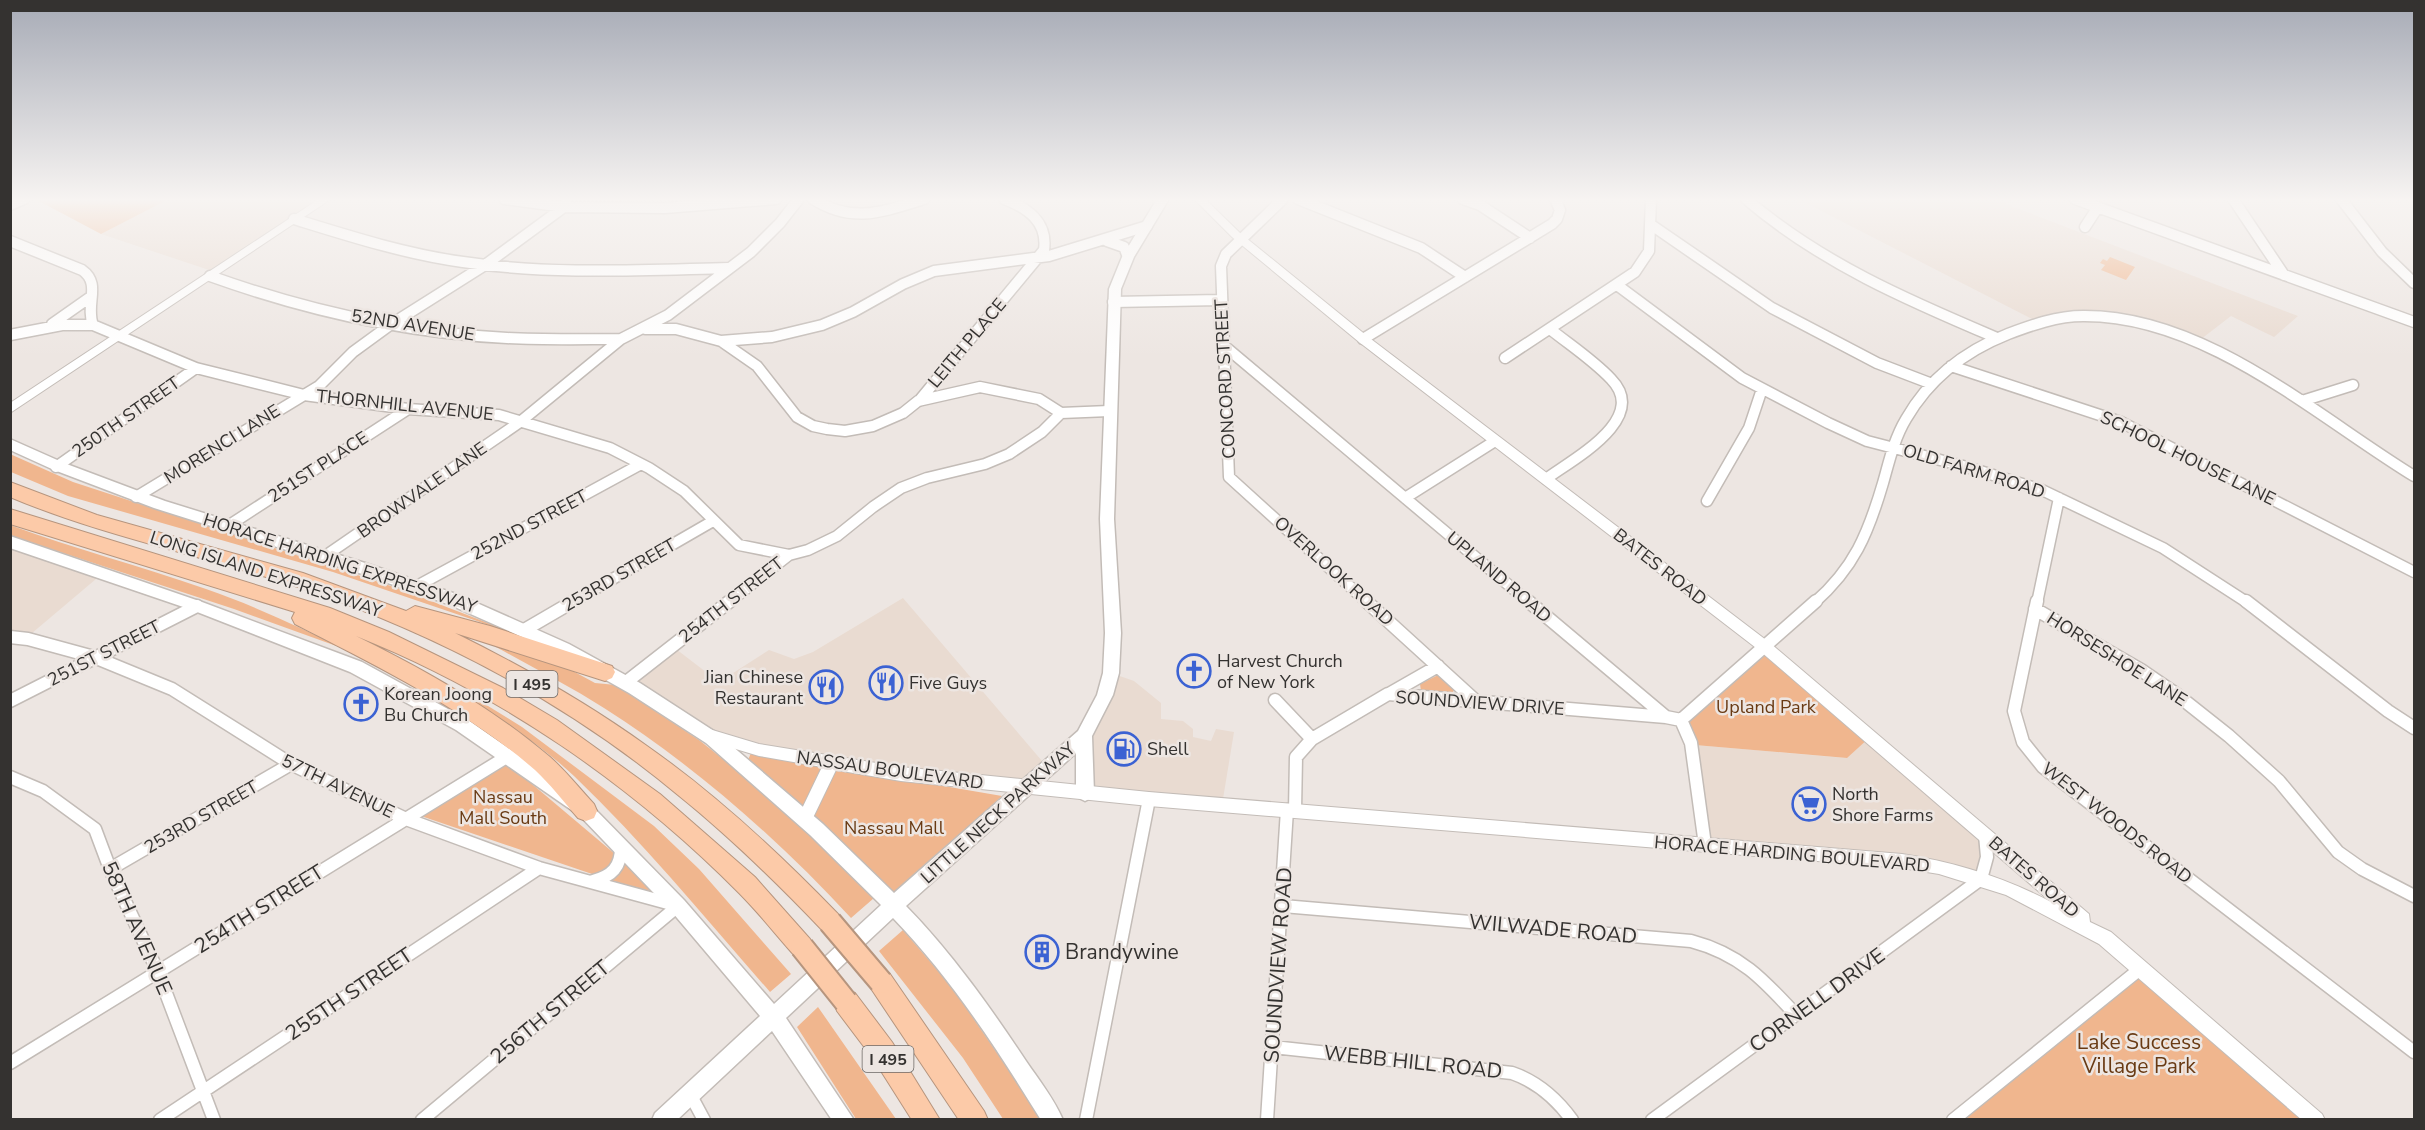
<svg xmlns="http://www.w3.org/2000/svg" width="2425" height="1130" font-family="'Nunito Sans',sans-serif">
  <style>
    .built { fill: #e9dbd1 }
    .green { fill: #f0b68e }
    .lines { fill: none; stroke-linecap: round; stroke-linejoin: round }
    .minor-far1-casing { stroke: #c3bcb7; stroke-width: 13 }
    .minor-casing { stroke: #c3bcb7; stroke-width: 15 }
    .tertiary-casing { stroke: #c3bcb7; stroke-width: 2 }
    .secondary-casing { stroke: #c3bcb7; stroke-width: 3 }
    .motorway-casing { stroke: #b6957e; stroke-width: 2 }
    .minor-far1 { stroke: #fff; stroke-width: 10 }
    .minor { stroke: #fff; stroke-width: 12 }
    .tertiary { fill: #fff; fill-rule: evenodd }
    .secondary { fill: #fff; fill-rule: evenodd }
    .motorway { fill: #fccaa8; fill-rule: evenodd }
    .motorway-bridge-casing { stroke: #b6957e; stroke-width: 26; stroke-linecap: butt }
    .motorway-bridge { stroke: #fccaa8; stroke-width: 22 }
    .labels { text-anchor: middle; stroke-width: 5; stroke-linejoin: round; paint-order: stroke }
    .shield { fill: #ede6e2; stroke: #6c6865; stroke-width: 1.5 }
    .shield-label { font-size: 16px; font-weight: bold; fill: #343230 }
    .street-label { font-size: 18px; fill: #343230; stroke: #ede6e2 }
    .poi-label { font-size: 18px; fill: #343230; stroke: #ede6e2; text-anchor: start }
    .park-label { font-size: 18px; fill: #693a13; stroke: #ede6e2 }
    .near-street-label { font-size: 21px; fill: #343230; stroke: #ede6e2 }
    .near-poi-label { font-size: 21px; fill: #343230; stroke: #ede6e2; text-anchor: start }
    .near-park-label { font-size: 21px; fill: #693a13; stroke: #ede6e2 }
  </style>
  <rect width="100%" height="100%" fill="#ede6e2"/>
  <path class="built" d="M169,199H305L316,205L215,272L101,234Z
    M1798,199H1993L2298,316L2274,337L2231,316L2196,343L2112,318L2040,323Z
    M11,536L109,568L25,639L11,637Z
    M903,598L1048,768L1027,787L736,745L625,683L672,646L719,682L769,650L794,659L813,652Z
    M1111,673L1134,681L1161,703V719L1183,721L1193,729V737L1211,741L1216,729L1234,732L1222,805L1085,793L1084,736Z
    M1869,738L1983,836L1985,854L1979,875L1707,844L1695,745L1846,758Z"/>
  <path class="green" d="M35,199H169L101,234Z
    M2110,257L2135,267L2126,280L2101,270L2105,265L2100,263L2103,259L2107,261Z
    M10,454L73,482L400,589L524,637L333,572L68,496L11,472Z
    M10,525C75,549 141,566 206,589C256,606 304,630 353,652L234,609L11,536Z
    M500,643L571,670L595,683L616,685L699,740L763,791L828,848L874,898L851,918C778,839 695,766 604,708C569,686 532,667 496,647Z
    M1765,650L1869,738L1847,758L1695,745L1684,721Z
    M1440,674L1455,688L1452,694L1424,693L1421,691L1420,684Z
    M462,690L522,727L654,826L699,869L791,974L770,992C706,919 644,843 574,776C540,744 499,718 460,692Z
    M751,753L1002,796L893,897L748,760Z
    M507,763L660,892L657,896L421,816Z
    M903,930L952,987L1042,1119H1003L963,1058L879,951Z
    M2140,969L2316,1120H1953Z
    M818,1007L896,1119H856L797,1027Z"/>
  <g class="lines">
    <g class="minor-far1-casing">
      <path id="minor-far1" d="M504,199L564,207L665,208L776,199
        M813,199C853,224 882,212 924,199
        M1283,199L1226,254L1221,266L1229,477L1368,603
        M1298,199L1421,248L1465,277
        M1463,199L1480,205L1530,238
        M1746,199C1821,263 1907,300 1997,338
        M2075,199L2414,322
        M2233,199L2284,275
        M2341,199L2382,252L2414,283
        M10,205L24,199
        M294,219C349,236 405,254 463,262C550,275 640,270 728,268
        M1650,224L1772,308L1877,363L1932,384
        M2085,227L2098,207
        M10,241L82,270C102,284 85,304 93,325L196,368L304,395L408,409L499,415L610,448L649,468L684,491L739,545L789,555
        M1107,241L1124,247L1128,257
        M210,276C305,310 406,333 507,338C545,340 583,339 621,339
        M1617,285L1742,378L1828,423L1867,441L1967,467L2042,490L2163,548L2248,603
        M1113,302L1220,300
        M52,324L89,298
        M645,329H676L721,341L757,366L797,417L813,426L827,429L845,431L873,426L903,413L918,401L980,387L1039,399L1061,413L1109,411
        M10,335L62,325H93
        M1363,339L1552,224L1557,219L1560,210L1555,199
        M721,341L772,337L822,325L853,312L903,284L934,271L1049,256L1147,226
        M1222,344L1530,603
        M1505,358L1635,272L1649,251L1651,199
        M1951,366L2121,422L2414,572
        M919,401L1044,250C1048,222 1028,208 1004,199
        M2302,401L2353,385
        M56,467L196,368
        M1546,479C1573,459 1650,419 1611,379C1593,360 1570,345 1550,329
        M136,497L319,386L353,352L390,325L485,265L564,207L566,199
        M1405,498L1495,441
        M1707,501L1749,428L1762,389
        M228,526L408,409
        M325,556L520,422L621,339L668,315L751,252L780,223L798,200
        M417,586L641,464
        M571,603L713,521
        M728,603L789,555L808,550L837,536L873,507L901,488L927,478L985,464L1009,454L1042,432L1061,413
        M1814,603C1854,568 1868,534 1883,483C1889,462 1894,439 1906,419C1929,379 1965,351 2008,334C2032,325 2057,316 2083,316C2205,315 2316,416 2414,476
        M2037,603L2059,498"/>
    </g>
    <g class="minor-casing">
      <path id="minor" d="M1366,601L1478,703
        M1528,601L1666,717L1681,720
        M2037,601L2014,711L2023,742L2043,767L2414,1052
        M2246,601L2388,711L2414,728
        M2035,609L2141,670L2176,694L2229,736L2279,781L2338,852L2362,869L2414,896
        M526,629L574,601
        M10,637L28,639L94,657L172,689L291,764L406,819L539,868L675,905
        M625,683L730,601
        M1389,694L1438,666
        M1275,700L1312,739
        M10,701L197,606
        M1681,720L1816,601
        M1681,720L1691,743L1705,845
        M10,777L43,791L95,829L110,869L158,972L214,1120
        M1295,811L1296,757L1312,739L1388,694L1666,717
        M110,869L291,764
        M593,881C612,876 621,867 621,847
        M1283,906L1691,941C1740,954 1763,979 1796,1015
        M1273,1047L1512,1073C1538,1082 1556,1098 1572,1120
        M10,1063L508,756
        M690,1094L704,1120
        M160,1120L539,868
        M422,1120L678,906
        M1086,1120L1149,799
        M1267,1120L1287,810
        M1652,1120L1981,879L1987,857L1985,835
        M1953,1120L2140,969"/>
    </g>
    <g class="tertiary-casing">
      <path id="tertiary" d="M319,199H331L10,413V403Z
        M1194,199H1205L1240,233L1367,336L1770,643L2089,914L2090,922L2111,932L2322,1114L2325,1120H2302L2099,944L2006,895L1939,874L1902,868L1149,806L901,781L836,770L810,824L805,826L800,824L797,819L822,767L759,756L709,741L704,740L702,735L704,730L709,729L759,744L901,767L1149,792L1902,854C1954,862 2004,877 2051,902L1760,651L1359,342L1232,237Z"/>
    </g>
    <g class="secondary-casing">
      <path id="secondary" d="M1157,199H1169L1134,257L1121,289L1114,519L1121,633L1119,673L1113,695L1092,736L1094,793L1091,798L1085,801L1079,798L1076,793V753L906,906C952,953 990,1007 1026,1061C1039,1080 1054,1099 1063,1120H1041C997,1049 951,978 893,918L786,1018L854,1120H832L772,1031L677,1120H652L655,1113L760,1016L672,912L580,816L456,730L350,672L192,610L10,548V536L202,602L362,662L468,720L592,806L684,900L774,1004L881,905L810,835L706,743L629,693L558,653L448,604L362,574L154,508L54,470L10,450V439L64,463L165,501L365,563L459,595L569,644L640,683L717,733L823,824L894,893L1078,731L1097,695L1103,673L1105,633L1100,519L1109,289L1122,257Z"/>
    </g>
    <g class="motorway-casing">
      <path id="motorway" d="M10,482L97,515L303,573L406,611L415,606L490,626L612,666L615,672L612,678L605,681L455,633C522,666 586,702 647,746C717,795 779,853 838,914L842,922L838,930L830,933L822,930C776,882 729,836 678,795C568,703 437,634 301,588C205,556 105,537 10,497Z
        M10,509L330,608L389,632L503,688L557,720L660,794L755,877L810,939L814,947L810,955L802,958L794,955C776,935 759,913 739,893C631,784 499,693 356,636C425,670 491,707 550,757C566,771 580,789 594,804L597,811L594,818L586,821L578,818C564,802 550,784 535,770C463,708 379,667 295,624L292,618L295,612L10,524Z
        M881,970L890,974L984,1111L988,1120H959L872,990L869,982L872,974Z
        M846,990L855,993L892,1042L940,1120H912L874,1060L837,1011L834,1002L837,993Z"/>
    </g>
    <use href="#minor-far1" class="minor-far1"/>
    <use href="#minor" class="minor"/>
    <use href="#tertiary" class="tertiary"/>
    <use href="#secondary" class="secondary"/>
    <use href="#motorway" class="motorway"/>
    <g class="motorway-bridge-casing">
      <path id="motorway-bridge" d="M830,922L881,982
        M802,947L846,1002"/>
    </g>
    <use href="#motorway-bridge" class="motorway-bridge"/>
  </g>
  <linearGradient id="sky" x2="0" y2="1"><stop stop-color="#a7abb6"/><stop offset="0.56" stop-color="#f7f4f2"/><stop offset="1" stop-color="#f7f4f2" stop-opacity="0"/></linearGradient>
  <rect width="2425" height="357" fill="url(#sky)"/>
  <defs>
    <g id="church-ring" transform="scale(1.725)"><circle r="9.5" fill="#ede6e2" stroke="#3b62d3" stroke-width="1.5"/><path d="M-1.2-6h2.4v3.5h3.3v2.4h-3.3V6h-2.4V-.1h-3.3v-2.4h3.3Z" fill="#3b62d3"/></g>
    <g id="restaurant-ring" transform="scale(1.725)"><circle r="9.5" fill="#ede6e2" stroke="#3b62d3" stroke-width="1.5"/><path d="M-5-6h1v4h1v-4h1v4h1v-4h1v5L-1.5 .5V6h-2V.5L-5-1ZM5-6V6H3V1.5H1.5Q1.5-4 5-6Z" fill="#3b62d3"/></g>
    <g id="fuel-ring" transform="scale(1.725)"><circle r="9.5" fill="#ede6e2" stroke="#3b62d3" stroke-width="1.5"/><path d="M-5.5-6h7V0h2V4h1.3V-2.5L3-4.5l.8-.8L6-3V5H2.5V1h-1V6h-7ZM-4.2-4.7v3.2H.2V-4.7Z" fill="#3b62d3"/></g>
    <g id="supermarket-ring" transform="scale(1.725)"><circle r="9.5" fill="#ede6e2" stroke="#3b62d3" stroke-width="1.5"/><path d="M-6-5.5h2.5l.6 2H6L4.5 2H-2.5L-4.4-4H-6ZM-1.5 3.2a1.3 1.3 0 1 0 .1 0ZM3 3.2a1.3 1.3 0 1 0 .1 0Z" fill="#3b62d3"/></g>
    <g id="building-ring" transform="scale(1.725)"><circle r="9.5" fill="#ede6e2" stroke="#3b62d3" stroke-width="1.5"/><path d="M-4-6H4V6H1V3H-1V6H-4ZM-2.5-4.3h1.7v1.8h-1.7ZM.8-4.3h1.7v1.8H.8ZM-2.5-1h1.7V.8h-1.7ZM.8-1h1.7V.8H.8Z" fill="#3b62d3"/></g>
  </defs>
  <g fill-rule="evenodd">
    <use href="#church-ring" x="1194" y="671"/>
    <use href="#restaurant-ring" x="886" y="683"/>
    <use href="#restaurant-ring" x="826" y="687"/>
    <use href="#church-ring" x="361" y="704"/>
    <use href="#fuel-ring" x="1124" y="749"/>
    <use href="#supermarket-ring" x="1809" y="804"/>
    <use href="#building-ring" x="1042" y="952"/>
  </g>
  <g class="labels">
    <g class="shield">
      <rect x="506.5" y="671" width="51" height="26" rx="4.5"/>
      <rect x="862.5" y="1046" width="51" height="26" rx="4.5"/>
    </g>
    <g class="shield-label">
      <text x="532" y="690">I 495</text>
      <text x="888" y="1065">I 495</text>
    </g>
    <g class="street-label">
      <text transform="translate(413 325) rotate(9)" y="6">52ND AVENUE</text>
      <text transform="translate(967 343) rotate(-50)" y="6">LEITH PLACE</text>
      <text transform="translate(1225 379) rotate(-93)" y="6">CONCORD STREET</text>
      <text transform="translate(405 405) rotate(6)" y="6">THORNHILL AVENUE</text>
      <text transform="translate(126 417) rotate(-35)" y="6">250TH STREET</text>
      <text transform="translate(222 444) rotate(-32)" y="6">MORENCI LANE</text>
      <text transform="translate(2188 458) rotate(26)" y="6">SCHOOL HOUSE LANE</text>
      <text transform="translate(318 467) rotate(-33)" y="6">251ST PLACE</text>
      <text transform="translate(1974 471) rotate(17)" y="6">OLD FARM ROAD</text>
      <text transform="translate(422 490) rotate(-35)" y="6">BROWVALE LANE</text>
      <text transform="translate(529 525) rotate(-28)" y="6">252ND STREET</text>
      <text transform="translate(340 563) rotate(18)" y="6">HORACE HARDING EXPRESSWAY</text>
      <text transform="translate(1660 567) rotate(38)" y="6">BATES ROAD</text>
      <text transform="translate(1334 571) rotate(42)" y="6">OVERLOOK ROAD</text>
      <text transform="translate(266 574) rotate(18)" y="6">LONG ISLAND EXPRESSWAY</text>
      <text transform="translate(619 575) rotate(-30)" y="6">253RD STREET</text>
      <text transform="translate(1499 577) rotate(40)" y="6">UPLAND ROAD</text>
      <text transform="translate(731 600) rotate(-38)" y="6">254TH STREET</text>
      <text transform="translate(104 653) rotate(-27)" y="6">251ST STREET</text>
      <text transform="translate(2117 659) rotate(32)" y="6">HORSESHOE LANE</text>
      <text transform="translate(1480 703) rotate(4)" y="6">SOUNDVIEW DRIVE</text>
      <text transform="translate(890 770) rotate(8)" y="6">NASSAU BOULEVARD</text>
      <text transform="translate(338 786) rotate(26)" y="6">57TH AVENUE</text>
      <text transform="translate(998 813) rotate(-42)" y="6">LITTLE NECK PARKWAY</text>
      <text transform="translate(201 817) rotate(-30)" y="6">253RD STREET</text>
      <text transform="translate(2117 823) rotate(38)" y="6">WEST WOODS ROAD</text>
      <text transform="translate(1792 854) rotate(5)" y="6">HORACE HARDING BOULEVARD</text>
      <text transform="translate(2034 877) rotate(41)" y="6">BATES ROAD</text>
    </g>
    <g class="poi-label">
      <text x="1217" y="667">Harvest Church<tspan x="1217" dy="21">of New York</tspan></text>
      <text x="803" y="683" text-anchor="end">Jian Chinese<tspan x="803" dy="21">Restaurant</tspan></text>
      <text x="909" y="689">Five Guys</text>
      <text x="384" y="700">Korean Joong<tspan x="384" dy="21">Bu Church</tspan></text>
      <text x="1147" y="755">Shell</text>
      <text x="1832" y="800">North<tspan x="1832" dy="21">Shore Farms</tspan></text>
    </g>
    <g class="park-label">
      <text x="1766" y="713">Upland Park</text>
      <text x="503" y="803">Nassau<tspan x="503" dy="21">Mall South</tspan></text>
      <text x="894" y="834">Nassau Mall</text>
    </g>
    <g class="near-street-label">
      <text transform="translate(259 909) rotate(-32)" y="7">254TH STREET</text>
      <text transform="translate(137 928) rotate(66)" y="7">58TH AVENUE</text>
      <text transform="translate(1553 929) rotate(5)" y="7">WILWADE ROAD</text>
      <text transform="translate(1278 965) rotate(-86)" y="7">SOUNDVIEW ROAD</text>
      <text transform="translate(349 994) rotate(-34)" y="7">255TH STREET</text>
      <text transform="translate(1817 1000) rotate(-36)" y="7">CORNELL DRIVE</text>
      <text transform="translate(550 1012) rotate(-40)" y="7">256TH STREET</text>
      <text transform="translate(1413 1062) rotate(6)" y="7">WEBB HILL ROAD</text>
    </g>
    <g class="near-poi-label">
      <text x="1065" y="959">Brandywine</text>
    </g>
    <g class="near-park-label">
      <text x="2139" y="1049">Lake Success<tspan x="2139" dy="24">Village Park</tspan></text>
    </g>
  </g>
  <rect width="2425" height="1130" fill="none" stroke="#343230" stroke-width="24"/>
</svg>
